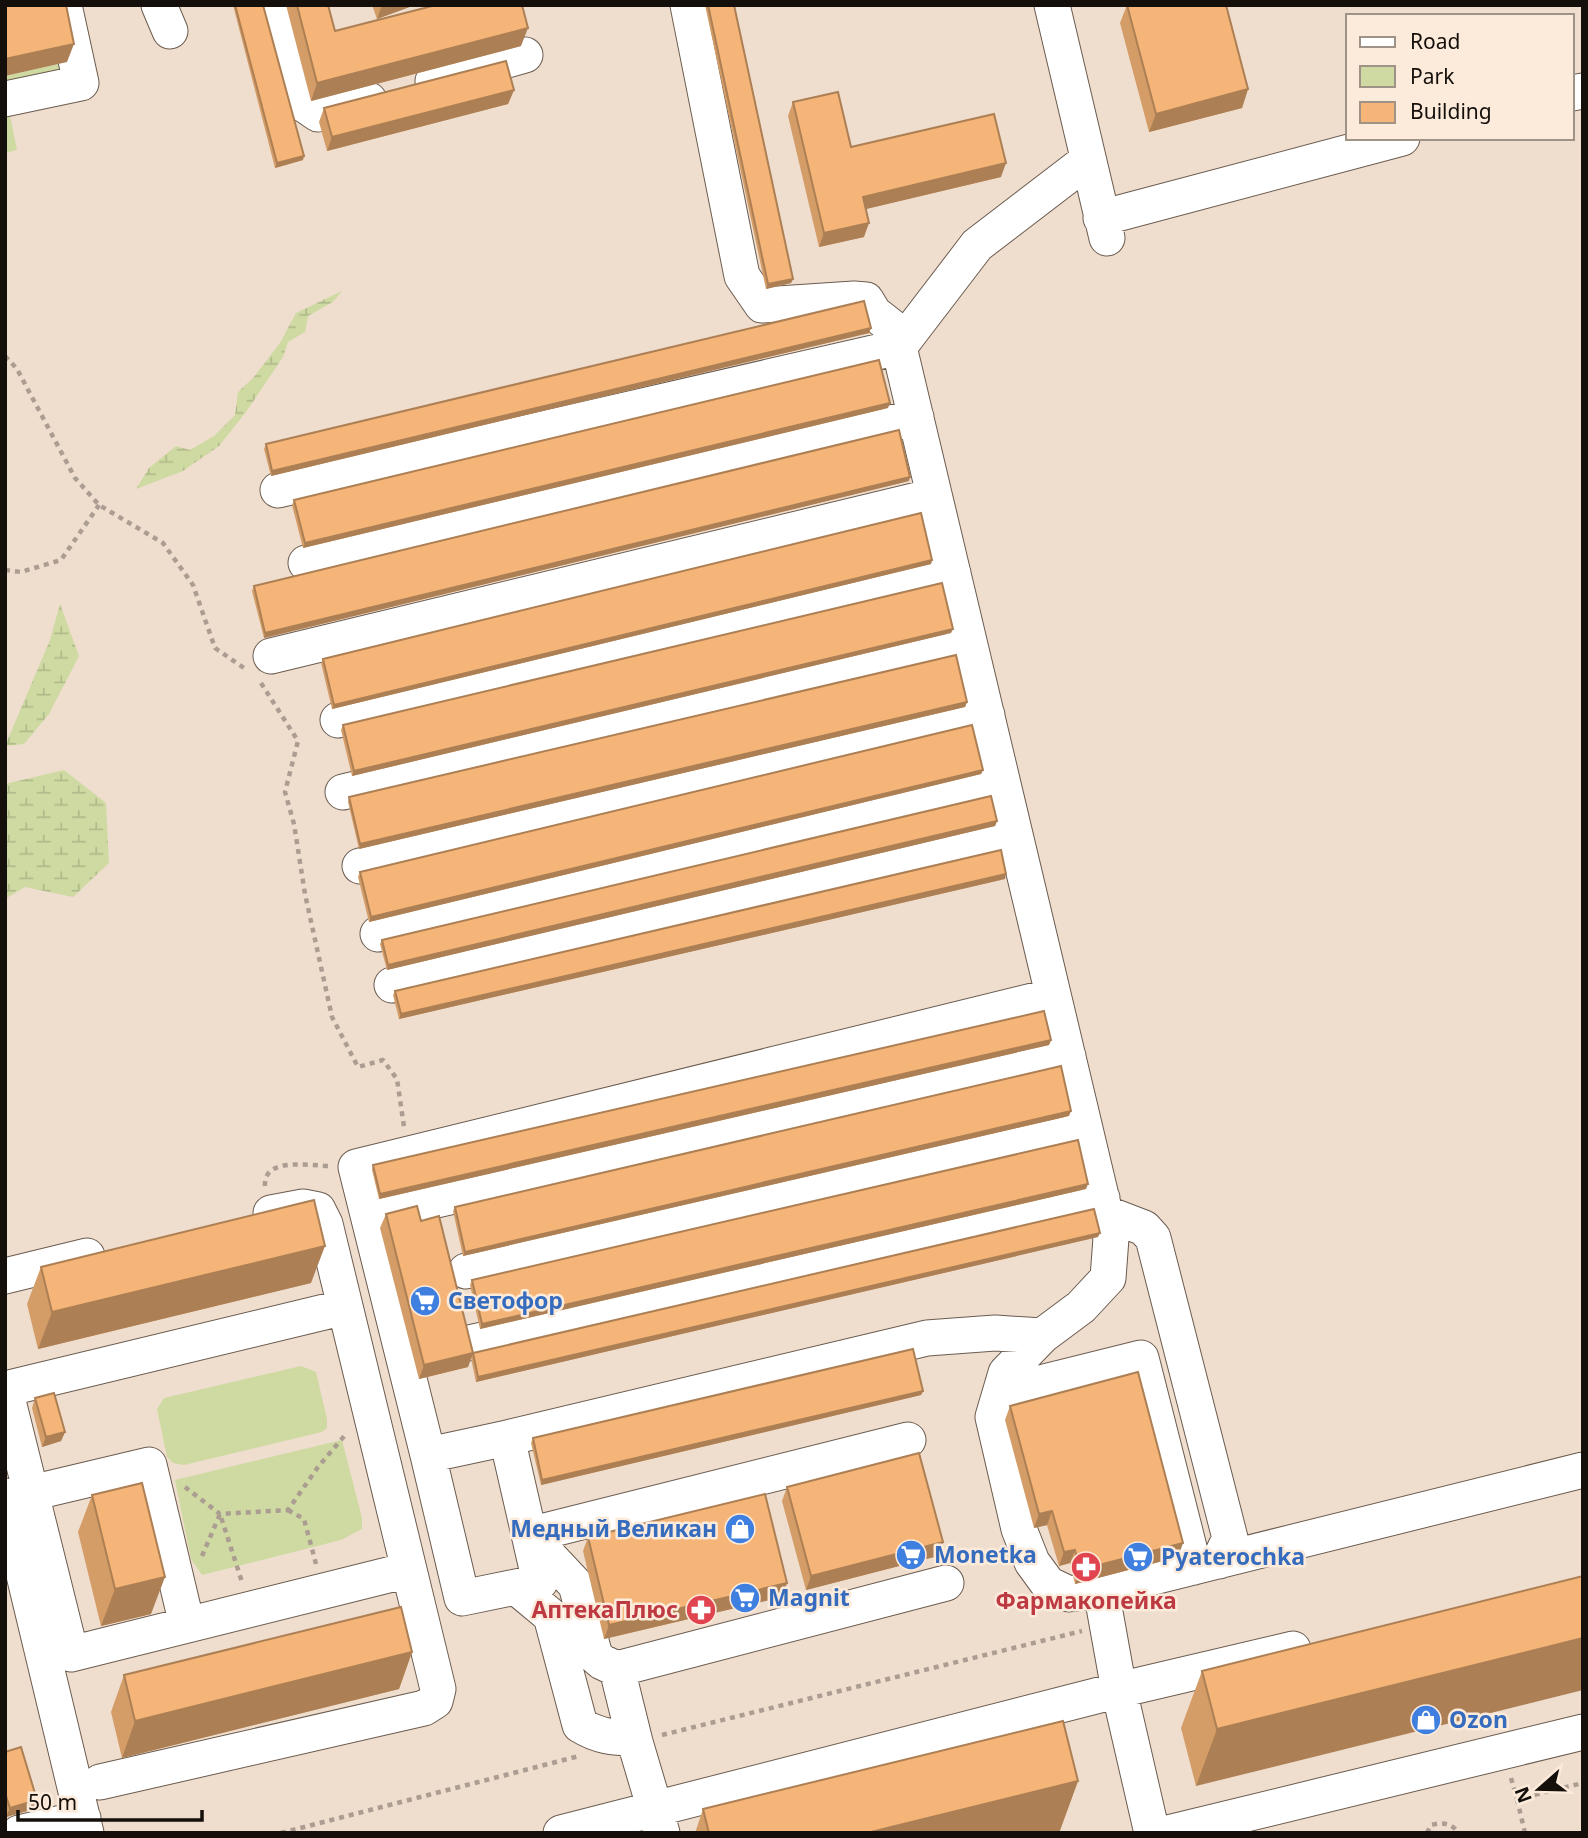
<svg xmlns="http://www.w3.org/2000/svg" width="1588" height="1838" font-family="'Noto Sans',sans-serif">
  <style>
    .green { fill: #cedaa2 }
    .wetland { fill: url(#wetland-marsh) }
    .lines { fill: none; stroke-linecap: round; stroke-linejoin: round }
    .minor-casing { stroke: #6b5c4f; stroke-width: 37 }
    .path { stroke: #ab9d91; stroke-width: 4.5; stroke-dasharray: 5 5; stroke-linecap: butt }
    .minor { stroke: #fff; stroke-width: 35 }
    .wall { fill: #d49c67 }
    .shaded-wall { fill: #ac7f54 }
    .building { fill: #f6b578; stroke: #ac7f54; stroke-width: 2 }
    .labels { text-anchor: middle; stroke-width: 5; stroke-linejoin: round; paint-order: stroke }
    .shop-label { font-size: 23px; font-weight: bold; fill: #366cbe; stroke: #fcebdb; text-anchor: start }
    .health-label { font-size: 23px; font-weight: bold; fill: #be3a42; stroke: #fcebdb }
  </style>
  <defs>
    <pattern id="wetland-marsh" width="20" height="14" patternUnits="userSpaceOnUse" patternTransform="scale(1.75)"><rect width="20" height="14" fill="#cedaa2"/><path d="M1 5h8M5 5V1M11 12h8M15 12V8" fill="none" stroke="#b0ba8a"/></pattern>
  </defs>
  <rect width="100%" height="100%" fill="#efddce"/>
  <path class="green" d="M67,62L70,74L5,88V76Z
    M9,111L17,150L5,153V112Z
    M301,1366L316,1372L327,1419V1428L322,1432L184,1465L173,1463L167,1457L157,1409L164,1398Z
    M342,1440L362,1518V1529L341,1540L202,1575L191,1559L175,1480Z"/>
  <path class="wetland" d="M342,291L333,302L308,316L305,332L288,342L283,357L246,412L219,446L183,471L136,489L149,468L176,446L190,450L214,436L235,415L238,392L253,378L280,343L296,313Z
    M60,604L79,656L49,714L24,744L5,746L50,640Z
    M64,770L106,803L109,863L73,897L25,887L5,899V784Z"/>
  <g class="lines">
    <g class="minor-casing">
      <path id="minor" d="M159,5L170,31
        M273,5L299,101L318,114L369,100
        M688,5L742,276L762,305L854,299L866,300L874,313L906,338
        M1052,5L1107,238
        M433,81L525,55
        M1572,93L1583,91
        M5,99L81,83L64,5
        M1088,160L977,245L899,347L1111,1238L1108,1278L1081,1307L1042,1336L1006,1373L993,1417L1019,1529L1032,1562L1048,1584L1069,1594L1101,1590L1583,1470
        M1101,218L1402,138
        M278,490L899,347
        M306,563L916,417
        M271,656L934,496
        M338,720L953,573
        M343,792L969,644
        M360,866L987,715
        M378,934L1003,784
        M392,985L1015,837
        M1105,1213L1144,1228L1153,1238L1230,1538L1219,1561
        M375,1214L1068,1056
        M466,1271L1085,1130
        M5,1276L87,1256
        M469,1343L1102,1198
        M5,1389L71,1654L408,1570
        M5,1389L345,1307
        M1000,1393L1141,1358L1194,1567
        M507,1438L428,1455L462,1598L540,1582L507,1438L927,1338L995,1333L1042,1336
        M428,1455L356,1167L1053,996
        M31,1493L149,1465L187,1625
        M5,1496L86,1833
        M516,1587L551,1616L580,1725C598,1736 613,1738 634,1738
        M1101,1590L1119,1690L1152,1833
        M617,1669L946,1583
        M100,1782L424,1708L435,1701L438,1689L325,1224L318,1210L303,1207L271,1213
        M19,1833L83,1818
        M561,1833L1119,1690L1293,1649
        M662,1833L635,1742L617,1669L602,1662L595,1656L576,1585L529,1535L908,1440
        M1168,1833L1583,1732"/>
    </g>
    <path class="path" d="M5,356L17,369L75,478L99,505L163,543L193,585L215,648L244,668
      M5,570L21,572L61,560L99,505
      M261,683L298,741L285,792L294,824L305,894L332,1017L358,1067L383,1060L397,1079L404,1127
      M265,1186C263,1156 311,1166 330,1166
      M185,1487L220,1514L288,1510L318,1467L346,1434
      M288,1510L304,1519L316,1564
      M202,1556L220,1514L242,1582
      M662,1735L1082,1631
      M1511,1778L1517,1799L1583,1783
      M1517,1799L1525,1833
      M281,1833L579,1756
      M1427,1833L1431,1825C1443,1822 1451,1823 1459,1833"/>
    <use href="#minor" class="minor"/>
  </g>
  <path class="wall" d="M233,5H263L303,160L275,168Z
    M286,5H328L335,31L521,46L311,101Z
    M372,5H415L377,19Z
    M705,5H734L793,279L791,283L766,289Z
    M1127,5L1248,89L1242,108L1149,132L1120,23Z
    M514,90L508,104L327,151L319,122L324,108Z
    M793,102L851,147L1001,177L865,209L864,237L819,247L788,116Z
    M871,328L869,333L271,476L264,449L266,444Z
    M888,408L303,548L292,505L294,500Z
    M909,481L264,638L252,591L254,586Z
    M932,560L931,564L332,709L321,663L323,659Z
    M951,633L352,776L341,730L343,725Z
    M967,702L965,707L359,849L348,802L349,797Z
    M983,770L981,774L369,922L358,877L360,872Z
    M997,821L995,826L387,970L380,944L382,940Z
    M1005,879L399,1019L393,995L395,991Z
    M1051,1040L1049,1045L379,1199L372,1170L373,1165Z
    M1069,1116L463,1256L453,1211L455,1207Z
    M1086,1189L480,1329L470,1285L472,1280Z
    M386,1214L421,1221L473,1353L1098,1237L476,1382L471,1358L468,1367L419,1379L380,1228Z
    M41,1267L311,1283L38,1349L27,1304Z
    M923,1391L921,1395L541,1485L531,1443L533,1438Z
    M35,1398L65,1432L61,1441L42,1447L32,1408Z
    M1010,1406L1178,1557L1075,1584L1070,1563L1059,1566L1047,1525L1034,1528L1005,1420Z
    M787,1487L943,1542L938,1556L806,1590L782,1501Z
    M92,1495L151,1614L101,1626L78,1532Z
    M588,1537L787,1583L782,1597L604,1639L583,1551Z
    M1583,1576L1196,1786L1181,1728L1202,1671Z
    M412,1652L399,1689L122,1758L111,1712L124,1675Z
    M5,1752L37,1800L34,1809L6,1817Z
    M1078,1781L1059,1833H695L703,1809Z"/>
  <path class="shaded-wall" d="M382,5H415L377,19Z
    M528,28L521,46L311,101L317,83Z
    M74,44L67,62L5,76V59Z
    M1248,89L1242,108L1149,132L1156,114Z
    M514,90L508,104L327,151L332,137Z
    M304,156L303,160L275,168L277,163Z
    M1006,163L1001,177L858,211L863,197Z
    M869,223L864,237L819,247L824,233Z
    M793,279L791,283L766,289L768,284Z
    M871,328L869,333L271,476L272,471Z
    M890,403L888,408L303,548L305,543Z
    M910,477L909,481L264,638L265,633Z
    M932,560L931,564L332,709L334,705Z
    M953,629L951,633L352,776L354,771Z
    M967,702L965,707L359,849L360,844Z
    M983,770L981,774L369,922L371,917Z
    M997,821L995,826L387,970L388,965Z
    M1006,874L1005,879L399,1019L401,1014Z
    M1051,1040L1049,1045L379,1199L380,1194Z
    M1071,1111L1069,1116L463,1256L465,1252Z
    M1088,1184L1086,1189L480,1329L482,1324Z
    M1100,1233L1098,1237L476,1382L478,1377Z
    M325,1246L311,1283L38,1349L52,1312Z
    M473,1353L468,1367L419,1379L424,1365Z
    M923,1391L921,1395L541,1485L542,1480Z
    M65,1432L61,1441L42,1447L46,1437Z
    M1052,1511L1047,1525L1034,1528L1039,1514Z
    M943,1542L938,1556L806,1590L811,1576Z
    M1183,1543L1178,1557L1075,1584L1080,1570Z
    M1075,1550L1070,1563L1059,1566L1064,1552Z
    M165,1577L151,1614L101,1626L115,1589Z
    M787,1583L782,1597L604,1639L609,1625Z
    M1583,1638V1690L1196,1786L1217,1729Z
    M412,1652L399,1689L122,1758L135,1721Z
    M1078,1781L1059,1833H867Z
    M37,1800L34,1809L6,1817L10,1808Z"/>
  <path class="building" d="M5,5H66L74,44L5,59Z
    M235,5H263L304,156L277,163Z
    M297,5H328L335,31L436,5H522L528,28L317,83Z
    M708,5H734L793,279L768,284Z
    M1127,5H1226L1248,89L1156,114Z
    M506,61L514,90L332,137L324,108Z
    M838,92L851,147L994,114L1006,163L863,197L869,223L824,233L793,102Z
    M864,301L871,328L272,471L266,444Z
    M879,360L890,403L305,543L294,500Z
    M899,430L910,477L265,633L254,586Z
    M921,513L932,560L334,705L323,659Z
    M942,583L953,629L354,771L343,725Z
    M956,655L967,702L360,844L349,797Z
    M972,725L983,770L371,917L360,872Z
    M991,796L997,821L388,965L382,940Z
    M1001,850L1006,874L401,1014L395,991Z
    M1044,1011L1051,1040L380,1194L373,1165Z
    M1061,1066L1071,1111L465,1252L455,1207Z
    M1078,1140L1088,1184L482,1324L472,1280Z
    M314,1200L325,1246L52,1312L41,1267Z
    M417,1206L421,1221L439,1216L473,1353L424,1365L386,1214Z
    M1094,1209L1100,1233L478,1377L473,1353Z
    M913,1349L923,1391L542,1480L533,1438Z
    M1138,1372L1183,1543L1080,1570L1075,1550L1064,1552L1052,1511L1039,1514L1010,1406Z
    M54,1393L65,1432L46,1437L35,1398Z
    M919,1453L943,1542L811,1576L787,1487Z
    M142,1483L165,1577L115,1589L92,1495Z
    M765,1494L787,1583L609,1625L588,1537Z
    M1583,1576V1638L1217,1729L1202,1671Z
    M401,1607L412,1652L135,1721L124,1675Z
    M1063,1721L1078,1781L867,1833H709L703,1809Z
    M21,1747L37,1800L10,1808L5,1793V1752Z"/>
  <defs>
    <g id="supermarket-disc" transform="scale(1.575)"><circle r="9.5" fill="#3f7fe0" stroke="#fcebdb"/><path d="M-6-5.5h2.5l.6 2H6L4.5 2H-2.5L-4.4-4H-6ZM-1.5 3.2a1.3 1.3 0 1 0 .1 0ZM3 3.2a1.3 1.3 0 1 0 .1 0Z" fill="#fff"/></g>
    <g id="shop-disc" transform="scale(1.575)"><circle r="9.5" fill="#3f7fe0" stroke="#fcebdb"/><path d="M-5-2.5h2.3a2.7 3.5 0 0 1 5.4 0H5L5.5 6h-11ZM-1.5-2.5h3a1.5 2.3 0 0 0-3 0Z" fill="#fff"/></g>
    <g id="pharmacy-disc" transform="scale(1.575)"><circle r="9.5" fill="#e0444e" stroke="#fcebdb"/><path d="M-2-6h4v4h4v4h-4v4h-4v-4h-4v-4h4Z" fill="#fff"/></g>
  </defs>
  <g fill-rule="evenodd">
    <use href="#supermarket-disc" x="425" y="1301"/>
    <use href="#shop-disc" x="740" y="1529"/>
    <use href="#supermarket-disc" x="911" y="1555"/>
    <use href="#supermarket-disc" x="1138" y="1557"/>
    <use href="#pharmacy-disc" x="1086" y="1567"/>
    <use href="#supermarket-disc" x="745" y="1598"/>
    <use href="#pharmacy-disc" x="701" y="1610"/>
    <use href="#shop-disc" x="1426" y="1720"/>
  </g>
  <g class="labels">
    <g class="shop-label">
      <text x="448" y="1309">Светофор</text>
      <text x="717" y="1537" text-anchor="end">Медный Великан</text>
      <text x="934" y="1563">Monetka</text>
      <text x="1161" y="1565">Pyaterochka</text>
      <text x="768" y="1606">Magnit</text>
      <text x="1449" y="1728">Ozon</text>
    </g>
    <g class="health-label">
      <text x="1086" y="1609">Фармакопейка</text>
      <text x="678" y="1618" text-anchor="end">АптекаПлюс</text>
    </g>
  </g>
  <rect width="1588" height="1838" fill="none" stroke="#140f0a" stroke-width="14"/>
  <rect x="1346" y="14" width="228" height="126" fill="#fcebdb" stroke="#9f9387" stroke-width="2"/>
  <rect x="1360" y="37" width="35" height="10" fill="#ffffff" stroke="#9f9387" stroke-width="2"/>
  <text x="1410" y="49" font-size="21" fill="#140f0a">Road</text>
  <rect x="1360" y="66" width="35" height="21" fill="#cedaa2" stroke="#9f9387" stroke-width="2"/>
  <text x="1410" y="84" font-size="21" fill="#140f0a">Park</text>
  <rect x="1360" y="102" width="35" height="21" fill="#f6b578" stroke="#9f9387" stroke-width="2"/>
  <text x="1410" y="119" font-size="21" fill="#140f0a">Building</text>
  <g transform="translate(1539 1789) rotate(250)" stroke="#fcebdb" stroke-width="5" paint-order="stroke">
  <path d="M0-5L12 26L0 18L-12 26Z" fill="#140f0a"/>
  <text y="-10" font-size="19" font-weight="bold" text-anchor="middle" fill="#140f0a">N</text>
  </g>
  <path d="M18 1810v10h184v-10" fill="none" stroke="#140f0a" stroke-width="3.5"/>
  <text x="28" y="1810" font-size="21" fill="#140f0a" stroke="#fcebdb" stroke-width="5" paint-order="stroke">50 m</text>
</svg>
